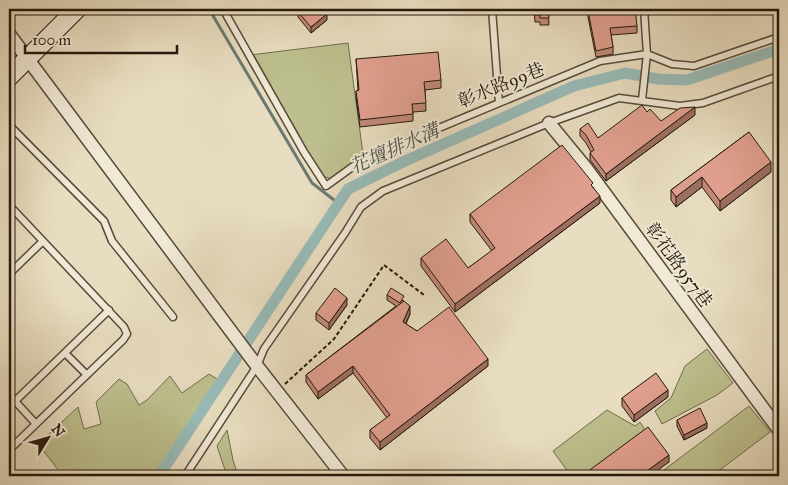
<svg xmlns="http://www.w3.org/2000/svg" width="788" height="485" font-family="'IM FELL Great Primer','Noto Serif TC',serif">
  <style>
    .green { fill: #bdbf8e; stroke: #716c4d }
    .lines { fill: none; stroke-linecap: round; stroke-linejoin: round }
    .stream { stroke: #6a7a73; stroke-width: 3 }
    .canal { stroke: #98bbb7; stroke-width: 11 }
    .lane-casing { stroke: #564a39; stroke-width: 9 }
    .street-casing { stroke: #564a39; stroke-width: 15 }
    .secondary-casing { stroke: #25190c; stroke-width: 20 }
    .path { stroke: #25190c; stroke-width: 2; stroke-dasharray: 4 2.5; stroke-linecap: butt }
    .lane { stroke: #f0e9d6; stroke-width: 6 }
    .street { stroke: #f0e9d6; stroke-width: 12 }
    .secondary { stroke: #f0e9d6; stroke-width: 18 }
    .wall { fill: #c1897a; stroke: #25190c }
    .shaded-wall { fill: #9d6f63; stroke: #25190c }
    .building { fill: #e09f8e; stroke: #25190c }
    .labels { text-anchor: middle; stroke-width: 4; stroke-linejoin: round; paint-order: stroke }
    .street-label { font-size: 18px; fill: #25190c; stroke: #f0e9d6 }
    .water-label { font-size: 19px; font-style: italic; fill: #4d5248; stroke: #f0e9d6 }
  </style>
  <rect width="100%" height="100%" fill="#e8ddc0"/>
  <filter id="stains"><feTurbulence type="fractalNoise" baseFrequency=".004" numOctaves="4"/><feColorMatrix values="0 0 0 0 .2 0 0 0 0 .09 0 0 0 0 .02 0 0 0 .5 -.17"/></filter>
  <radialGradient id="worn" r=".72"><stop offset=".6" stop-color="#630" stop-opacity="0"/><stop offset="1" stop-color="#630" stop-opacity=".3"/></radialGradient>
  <path class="green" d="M348,43L364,161L332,179L322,176L250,55Z
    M707,349L733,383L717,395L662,424L655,411L671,398L685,366Z
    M209,374L222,382L163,476H63L38,444L78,407L84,429L101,424L96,402L119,379L127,384L139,405L147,400L170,376L182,393Z
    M749,406L770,432L712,476H656Z
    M607,410L635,426L640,422L647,433L588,476H571L553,451Z
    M227,430L233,460L238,476H227L217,446Z"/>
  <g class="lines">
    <path class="stream" d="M209,9L312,183L338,203"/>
    <path class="canal" d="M159,476L348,189L405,161L574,86L625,73L658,79L687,80L779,49"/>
    <g class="lane-casing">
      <path id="lane" d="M223,9L304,152L326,186L362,160L600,61L647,54L672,64L694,66L779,37
        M492,9L499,103
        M642,100L647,54L644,9
        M9,125L104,221L112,241L173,317
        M9,205L124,327L127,334L123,340L9,450
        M9,274L43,241
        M65,353L87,375
        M15,401L36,424
        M9,407L109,310
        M185,476L257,366L264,349L345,233L361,207L383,191L549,123L619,98L680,106L703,103L779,76"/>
    </g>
    <g class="street-casing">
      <path id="street" d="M9,34L257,366L343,476
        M549,123L586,168L779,430"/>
    </g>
    <g class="secondary-casing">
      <path id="secondary" d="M9,77L77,9"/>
    </g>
    <path class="path" d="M285,384L334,339L384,265L424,295"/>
    <use href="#lane" class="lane"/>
    <use href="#street" class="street"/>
    <use href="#secondary" class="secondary"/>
  </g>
  <path class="wall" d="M498,9H514L498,10Z
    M534,9H548L549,25H540V22H535Z
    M588,11H607L637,26V33L611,35L613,47V54L596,57L588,17Z
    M298,12L327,20L311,33L298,17Z
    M356,59L441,80V88L425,90L426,111L413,112V121L360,127L356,98V91H358Z
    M647,112L661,121L695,115L606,181L590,160V153L591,152L586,143L580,136V129L598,138Z
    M749,132L771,172L720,211L702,187L676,207L671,200V190Z
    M593,187L600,203L455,312L421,266V258L468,268L492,251L470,222V214Z
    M387,295L404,301L410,314L406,324L417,331L488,366L380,450L370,438V430L387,418L353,373L318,399L306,382V375L396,306L387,300Z
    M347,305L329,330L316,320V313Z
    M668,397L634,422L622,406V398Z
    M677,420L707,428L684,440L677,426Z"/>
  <path class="shaded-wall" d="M327,14V20L311,33V27Z
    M695,107V115L606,181V174Z
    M771,162V172L720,211V201Z
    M702,177V187L676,207V197Z
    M600,196V203L455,312V304Z
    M347,298V305L329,330V323Z
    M410,306V314L403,329V322Z
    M488,359V366L380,450V442Z
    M353,366V373L318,399V392Z
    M668,390V397L634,422V415Z
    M707,423V428L684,440V435Z
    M669,455V462L650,476H640Z"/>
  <path class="building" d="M301,9H322L327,14L311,27L298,12Z
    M535,9H548L549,18H540V15H535Z
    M597,9H607V11L635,9L637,26L610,28L613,47L596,51L588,11Z
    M438,52L441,80L424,82L426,103L412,104L413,114L360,120L356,91L359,90L356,59Z
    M642,105L647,112L650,109L661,121L680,108L695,107L606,174L590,153L594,150L586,135L580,129L588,123L598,138Z
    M749,132L771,162L720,201L702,177L676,197L671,190Z
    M562,145L593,183L591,185L600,196L455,304L421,258L446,239L468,268L495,248L470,214Z
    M335,288L347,298L329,323L316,313Z
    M391,288L404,296L400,303L387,295Z
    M404,301L410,306L403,322L417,331L449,307L488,359L380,442L370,430L390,415L353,366L318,392L306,375Z
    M656,373L668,390L634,415L622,398Z
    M700,408L707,423L684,435L677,420Z
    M648,427L669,455L640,476H583V475Z"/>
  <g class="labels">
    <g class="street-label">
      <text transform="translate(501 85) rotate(-22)" y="6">彰水路99巷</text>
      <text transform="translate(679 265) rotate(54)" y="6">彰花路957巷</text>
    </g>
    <g class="water-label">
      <text transform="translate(394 148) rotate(-24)" y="7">花壇排水溝</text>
    </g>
  </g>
  <rect width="788" height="485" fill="none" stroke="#e8ddc0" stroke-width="30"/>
  <rect x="10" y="10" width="768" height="465" fill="none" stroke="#25190c" stroke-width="2.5"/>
  <rect x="15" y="15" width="758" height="455" fill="none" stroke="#25190c"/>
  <g transform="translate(48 438) rotate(53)" stroke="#f0e9d6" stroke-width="4" paint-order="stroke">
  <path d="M0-4L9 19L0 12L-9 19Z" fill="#25190c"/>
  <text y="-8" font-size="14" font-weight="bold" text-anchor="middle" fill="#25190c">N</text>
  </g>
  <path d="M25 45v8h152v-8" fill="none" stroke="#25190c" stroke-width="2.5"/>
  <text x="32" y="45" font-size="15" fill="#25190c" stroke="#f0e9d6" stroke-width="4" paint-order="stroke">100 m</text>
  <rect width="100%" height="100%" filter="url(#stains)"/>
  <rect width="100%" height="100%" fill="url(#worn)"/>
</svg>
